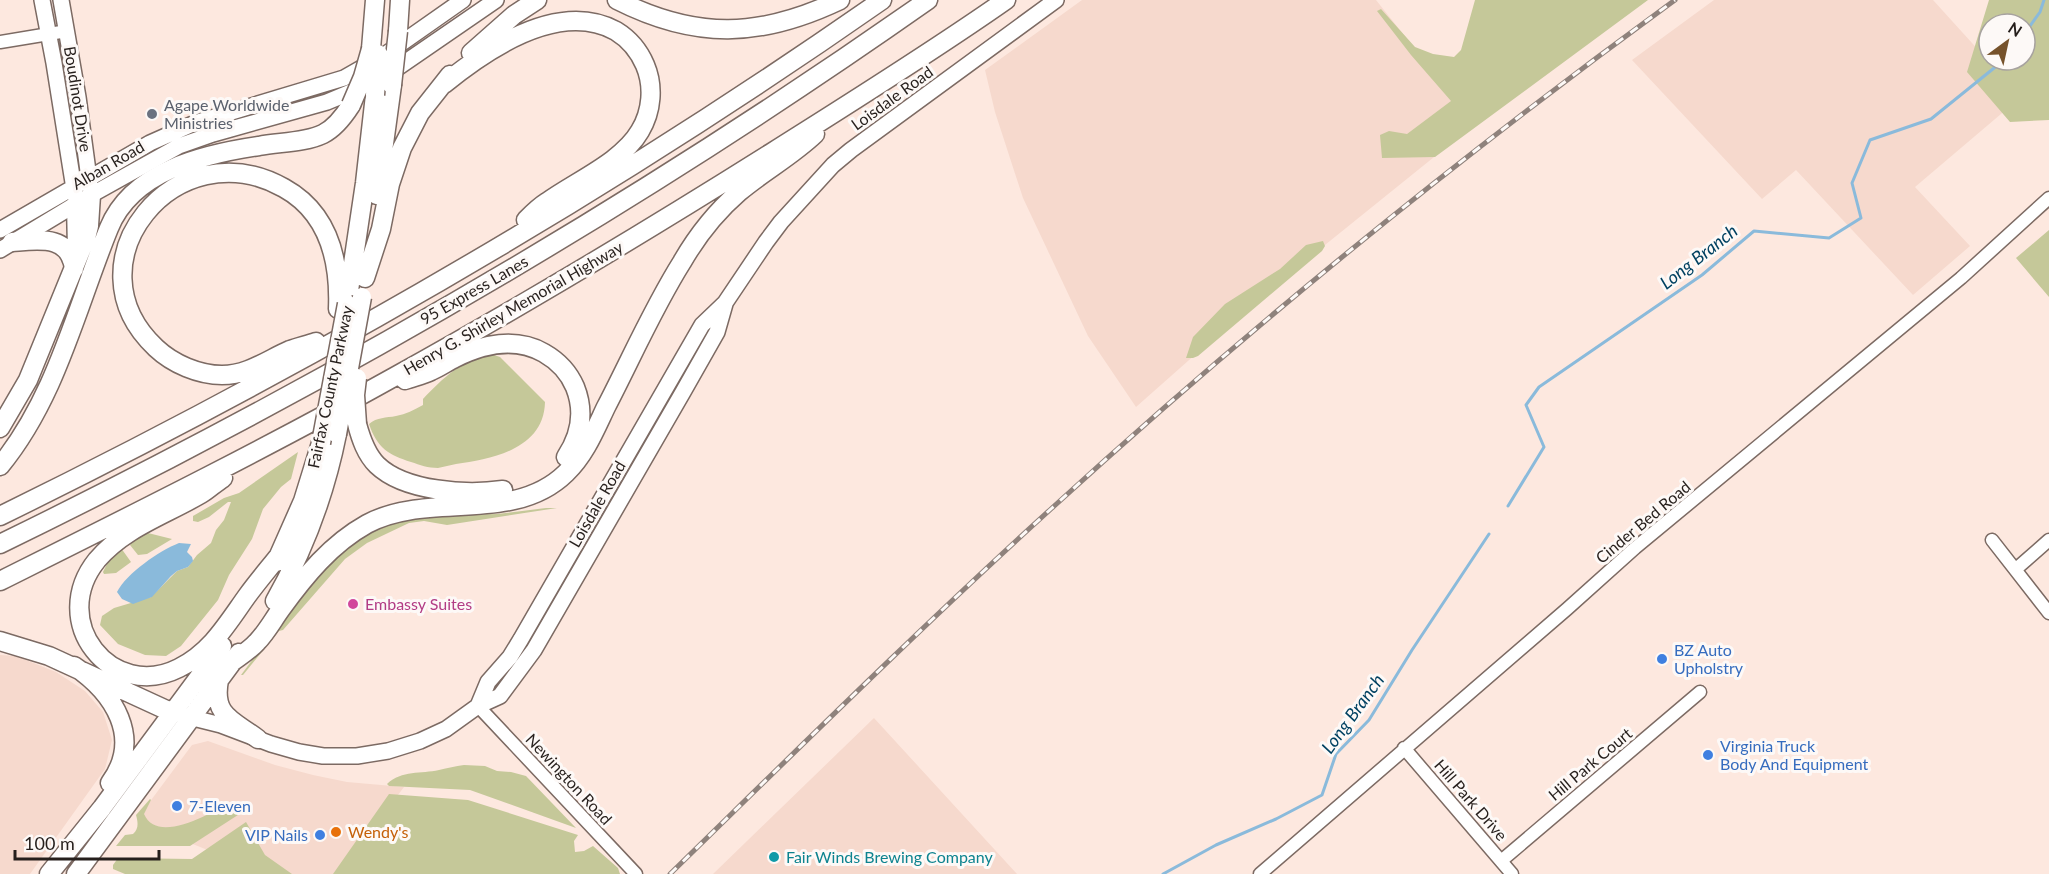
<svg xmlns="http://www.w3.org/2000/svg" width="2049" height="874" font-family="Lato,sans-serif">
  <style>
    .built { fill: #f6d9cd }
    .green { fill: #c5c899; fill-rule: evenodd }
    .water { fill: #8abadb }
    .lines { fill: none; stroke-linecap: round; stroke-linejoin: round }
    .stream { stroke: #8abadb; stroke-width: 3 }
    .minor-casing { stroke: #7c6a63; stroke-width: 15 }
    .major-casing { stroke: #7c6a63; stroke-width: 18 }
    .highway-casing { stroke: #7c6a63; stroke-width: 21 }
    .minor { stroke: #fff; stroke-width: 12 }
    .major { stroke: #fff; stroke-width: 15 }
    .highway { stroke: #fff; stroke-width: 18 }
    .rail-casing { stroke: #8f827c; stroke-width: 5 }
    .rail { stroke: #fdf9f7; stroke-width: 3; stroke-dasharray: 9; stroke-linecap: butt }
    .highway-bridge-casing { stroke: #7c6a63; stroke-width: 21; stroke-linecap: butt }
    .highway-bridge { stroke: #fff; stroke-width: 18 }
    .worship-dot { fill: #6b7280; stroke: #fdf9f7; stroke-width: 2 }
    .hotel-dot { fill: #d1479c; stroke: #fdf9f7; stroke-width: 2 }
    .shop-dot { fill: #3f7fe0; stroke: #fdf9f7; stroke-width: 2 }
    .food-dot { fill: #e8710a; stroke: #fdf9f7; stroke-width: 2 }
    .culture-dot { fill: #0f9aa8; stroke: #fdf9f7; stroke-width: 2 }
    .labels { text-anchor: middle; stroke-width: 6; stroke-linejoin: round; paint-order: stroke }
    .street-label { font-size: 16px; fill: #261f1c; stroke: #fdf9f7 }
    .worship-label { font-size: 16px; fill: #5b616d; stroke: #fdf9f7; text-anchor: start }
    .hotel-label { font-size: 16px; fill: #b23c85; stroke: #fdf9f7; text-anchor: start }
    .shop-label { font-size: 16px; fill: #366cbe; stroke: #fdf9f7; text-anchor: start }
    .food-label { font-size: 16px; fill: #c56008; stroke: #fdf9f7; text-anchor: start }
    .culture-label { font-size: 16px; fill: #0d838f; stroke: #fdf9f7; text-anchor: start }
    .water-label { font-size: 18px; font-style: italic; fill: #004161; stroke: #fdf9f7 }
  </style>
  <rect width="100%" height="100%" fill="#fde8df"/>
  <path class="built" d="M1082,0H1376L1475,124L1258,299L1136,407L1088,336L1023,198L995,112L985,70Z
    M1714,0H1933L2021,97L1915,187L1970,246L1913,295L1796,170L1762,199L1632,60Z
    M0,655L16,656L56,672L85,691L103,712L112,740L105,769L30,874H0Z
    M874,718L1017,874H713Z
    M208,741L275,765L313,775L347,782L404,787L338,874H267L143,824L140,815L192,745Z"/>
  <path class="green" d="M1475,0H1648L1435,157L1382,158L1380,135L1389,131L1407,134L1451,101L1411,55L1377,11L1381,9L1415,47L1433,54L1454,57L1461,50Z
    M1989,0H2049V120L2010,122L1967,72ZM1989,24H2025V60H1989Z
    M2049,230V297L2016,258Z
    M1323,241L1325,246L1322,251L1198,356L1193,358H1186L1193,337L1225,304L1280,269L1306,245Z
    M494,355L500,357L545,402C544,449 492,459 456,464C450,465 444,467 438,468C428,468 420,465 411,462C389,455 377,448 369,424C377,417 386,418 396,416C406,414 414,410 423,405V399C443,378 463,358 494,355Z
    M298,452L291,479L281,487L263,509L252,539L229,575L218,600L181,646L166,656L145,655L118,644L100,625L102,616L114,608L151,597L177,571L188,567L197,555L211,543L216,530L224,520L231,502H228L209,517L198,522L193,521V516L224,498L239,493Z
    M546,508H557L447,525L424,521L409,523L367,543L345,559L283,630L279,631L243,675H241L303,592L330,562L361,538L394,520L448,515L497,514Z
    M148,533L172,539L147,554L138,555L130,545L133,541Z
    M121,548L131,562L116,573L104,574L103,572C107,563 113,554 121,548Z
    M464,765L485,766L497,771L511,772L526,776L576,828L470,790L389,786L387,784C402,770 421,774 439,770C448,768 455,766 464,765Z
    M389,794L468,800L578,835L574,841L575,852L584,851L593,846L618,868L620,874H333Z
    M150,799L151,800L144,814C158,846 213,811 233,802H236L241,813L190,846H116L125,835L133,834C139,829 138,822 136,815Z
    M246,822L265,855L292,874H125L113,869V865L118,858L192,859Z"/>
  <path class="water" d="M179,543L191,544L187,552L192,557L193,561L188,567L177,571L171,576L152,597L133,604L122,599L117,592C127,573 159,551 179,543Z"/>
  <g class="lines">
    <path class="stream" d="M2025,33L2040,12L2044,0
      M1508,506L1544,447L1526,405L1539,387L1702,275L1754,231L1829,238L1861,218L1852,183L1870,140L1931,119L2004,60
      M1163,874L1216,845L1276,819L1322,795L1336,754L1369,720L1412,650L1489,534"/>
    <g class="minor-casing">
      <path id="minor" d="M0,42L67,31
        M1992,540L2049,613
        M2016,569L2049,540
        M478,706L636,874
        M1404,748L1512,874
        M1501,861L1700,692
        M1260,874L1567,609L1635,548L1961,278L2049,198"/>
    </g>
    <g class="major-casing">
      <path id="major" d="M42,0L54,63L75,195
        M61,0L78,97L90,186
        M387,75L496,0
        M0,230L150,143L195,123L344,78L386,54L463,0
        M0,250L91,195L179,146L213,134L327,102L363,87
        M478,706L488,682L510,657L521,639L702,325L725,303L766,242L781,222L833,165L851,150L1056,0
        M181,715L221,725L271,744L299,752L323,756H357L388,751L420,741L446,729L478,706L500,696L534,650L683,392L717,332L725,304"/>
    </g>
    <g class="highway-casing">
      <path id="highway" d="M617,0C696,40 760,38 840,0
        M398,31L400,0
        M371,49L375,0
        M471,53L514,15L537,0
        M444,84C487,49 559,0 616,31C629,39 639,51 645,65C654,86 652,111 640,131C622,162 576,181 547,202C539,207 533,213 526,220
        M377,195L392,85
        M76,204L77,249
        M12,242C38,240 70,234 74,269
        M365,278L381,229L390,184L402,148L420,113L450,75
        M347,304L365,183L375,95
        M316,342C307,345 298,347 290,350C267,360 248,375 222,375C199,375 173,364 156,348C65,263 176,127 284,188C329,213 340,261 338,309
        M405,380C413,377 423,375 431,371C440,367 447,362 455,358C483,344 516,337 544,353C558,361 569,373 575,387C585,412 580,436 566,457
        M357,424C361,439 366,454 377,465C405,492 467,495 503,490
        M0,428L28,380L86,238L89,226L91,195
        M0,466C56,398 76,309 109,228C132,171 204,154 259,146C279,142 304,143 323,134C335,128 344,116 351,105
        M223,478C215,483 208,490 201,494C165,515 124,528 97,560C47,622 112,702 179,668C211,652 227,624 247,596C258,581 270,567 281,553
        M0,516C306,366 603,195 882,0
        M0,544C322,387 635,206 928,0
        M276,562L303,501L321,443
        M0,581C132,515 265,449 394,377C522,306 647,231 771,153C850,103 929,54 1006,0
        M275,601C305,548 325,494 337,434
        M0,641L49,656L173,713
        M232,662C240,656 250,650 257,642C266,633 273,620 281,609C305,576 331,544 367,524C428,491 513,525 566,473C585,455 595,430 606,407C631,359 653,308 682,262C697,236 717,211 739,192C764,171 792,156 815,134
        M74,666C114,693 143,738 110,783
        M219,680C212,716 233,720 258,739
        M49,874L102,808L222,646
        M76,874L239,653"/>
    </g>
    <use href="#minor" class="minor"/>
    <use href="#major" class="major"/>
    <use href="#highway" class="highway"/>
    <g class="rail-casing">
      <path id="rail" d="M670,874C796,751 922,626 1052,508C1250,327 1458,158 1675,0"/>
    </g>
    <use href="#rail" class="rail"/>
    <g class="highway-bridge-casing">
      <path id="highway-bridge" d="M392,85L398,31
        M375,95L378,54
        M351,105L363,77L371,49
        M357,424L355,395L357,378
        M337,434L362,297
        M321,443L347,304"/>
    </g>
    <use href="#highway-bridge" class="highway-bridge"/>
  </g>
  <circle class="worship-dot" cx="152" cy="114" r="6"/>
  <circle class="hotel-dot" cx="353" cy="604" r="6"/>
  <g class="shop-dot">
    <circle cx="1662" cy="659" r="6"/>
    <circle cx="1708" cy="755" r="6"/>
    <circle cx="177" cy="806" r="6"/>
    <circle cx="320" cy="835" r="6"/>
  </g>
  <circle class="food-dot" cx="336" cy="832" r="6"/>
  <circle class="culture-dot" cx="774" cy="857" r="6"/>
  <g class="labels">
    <g class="street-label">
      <text transform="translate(892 98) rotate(-36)" y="6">Loisdale Road</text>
      <text transform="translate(78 99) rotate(81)" y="6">Boudinot Drive</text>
      <text transform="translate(108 165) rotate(-30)" y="6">Alban Road</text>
      <text transform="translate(474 290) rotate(-30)" y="6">95 Express Lanes</text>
      <text transform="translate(513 308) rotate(-30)" y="6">Henry G. Shirley Memorial Highway</text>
      <text transform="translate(330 387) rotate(-78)" y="6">Fairfax County Parkway</text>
      <text transform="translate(597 504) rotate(-60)" y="6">Loisdale Road</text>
      <text transform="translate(1643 522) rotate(-40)" y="6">Cinder Bed Road</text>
      <text transform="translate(1590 764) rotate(-40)" y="6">Hill Park Court</text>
      <text transform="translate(569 779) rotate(47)" y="6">Newington Road</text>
      <text transform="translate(1471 800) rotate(49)" y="6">Hill Park Drive</text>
    </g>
    <g class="worship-label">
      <text x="164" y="111">Agape Worldwide<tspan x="164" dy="18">Ministries</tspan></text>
    </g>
    <g class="hotel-label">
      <text x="365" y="610">Embassy Suites</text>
    </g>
    <g class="shop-label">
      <text x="1674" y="656">BZ Auto<tspan x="1674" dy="18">Upholstry</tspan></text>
      <text x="1720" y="752">Virginia Truck<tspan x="1720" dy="18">Body And Equipment</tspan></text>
      <text x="189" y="812">7-Eleven</text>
      <text x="308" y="841" text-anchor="end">VIP Nails</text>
    </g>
    <g class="food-label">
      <text x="348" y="838">Wendy's</text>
    </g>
    <g class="culture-label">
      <text x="786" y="863">Fair Winds Brewing Company</text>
    </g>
    <g class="water-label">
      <text transform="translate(1699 257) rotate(-38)" y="6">Long Branch</text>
      <text transform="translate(1353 714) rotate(-54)" y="6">Long Branch</text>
    </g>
  </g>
  <g transform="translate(2007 42) rotate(33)"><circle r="28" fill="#fdf9f7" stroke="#a7a29f" stroke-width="1.5"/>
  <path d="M0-4.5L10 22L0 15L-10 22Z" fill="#76522b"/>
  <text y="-9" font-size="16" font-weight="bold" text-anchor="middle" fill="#261f1c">N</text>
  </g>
  <path d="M15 850v9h144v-9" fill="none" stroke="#261f1c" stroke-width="3"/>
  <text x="24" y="850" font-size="18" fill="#261f1c" stroke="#fdf9f7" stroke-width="4.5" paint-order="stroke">100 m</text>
</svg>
